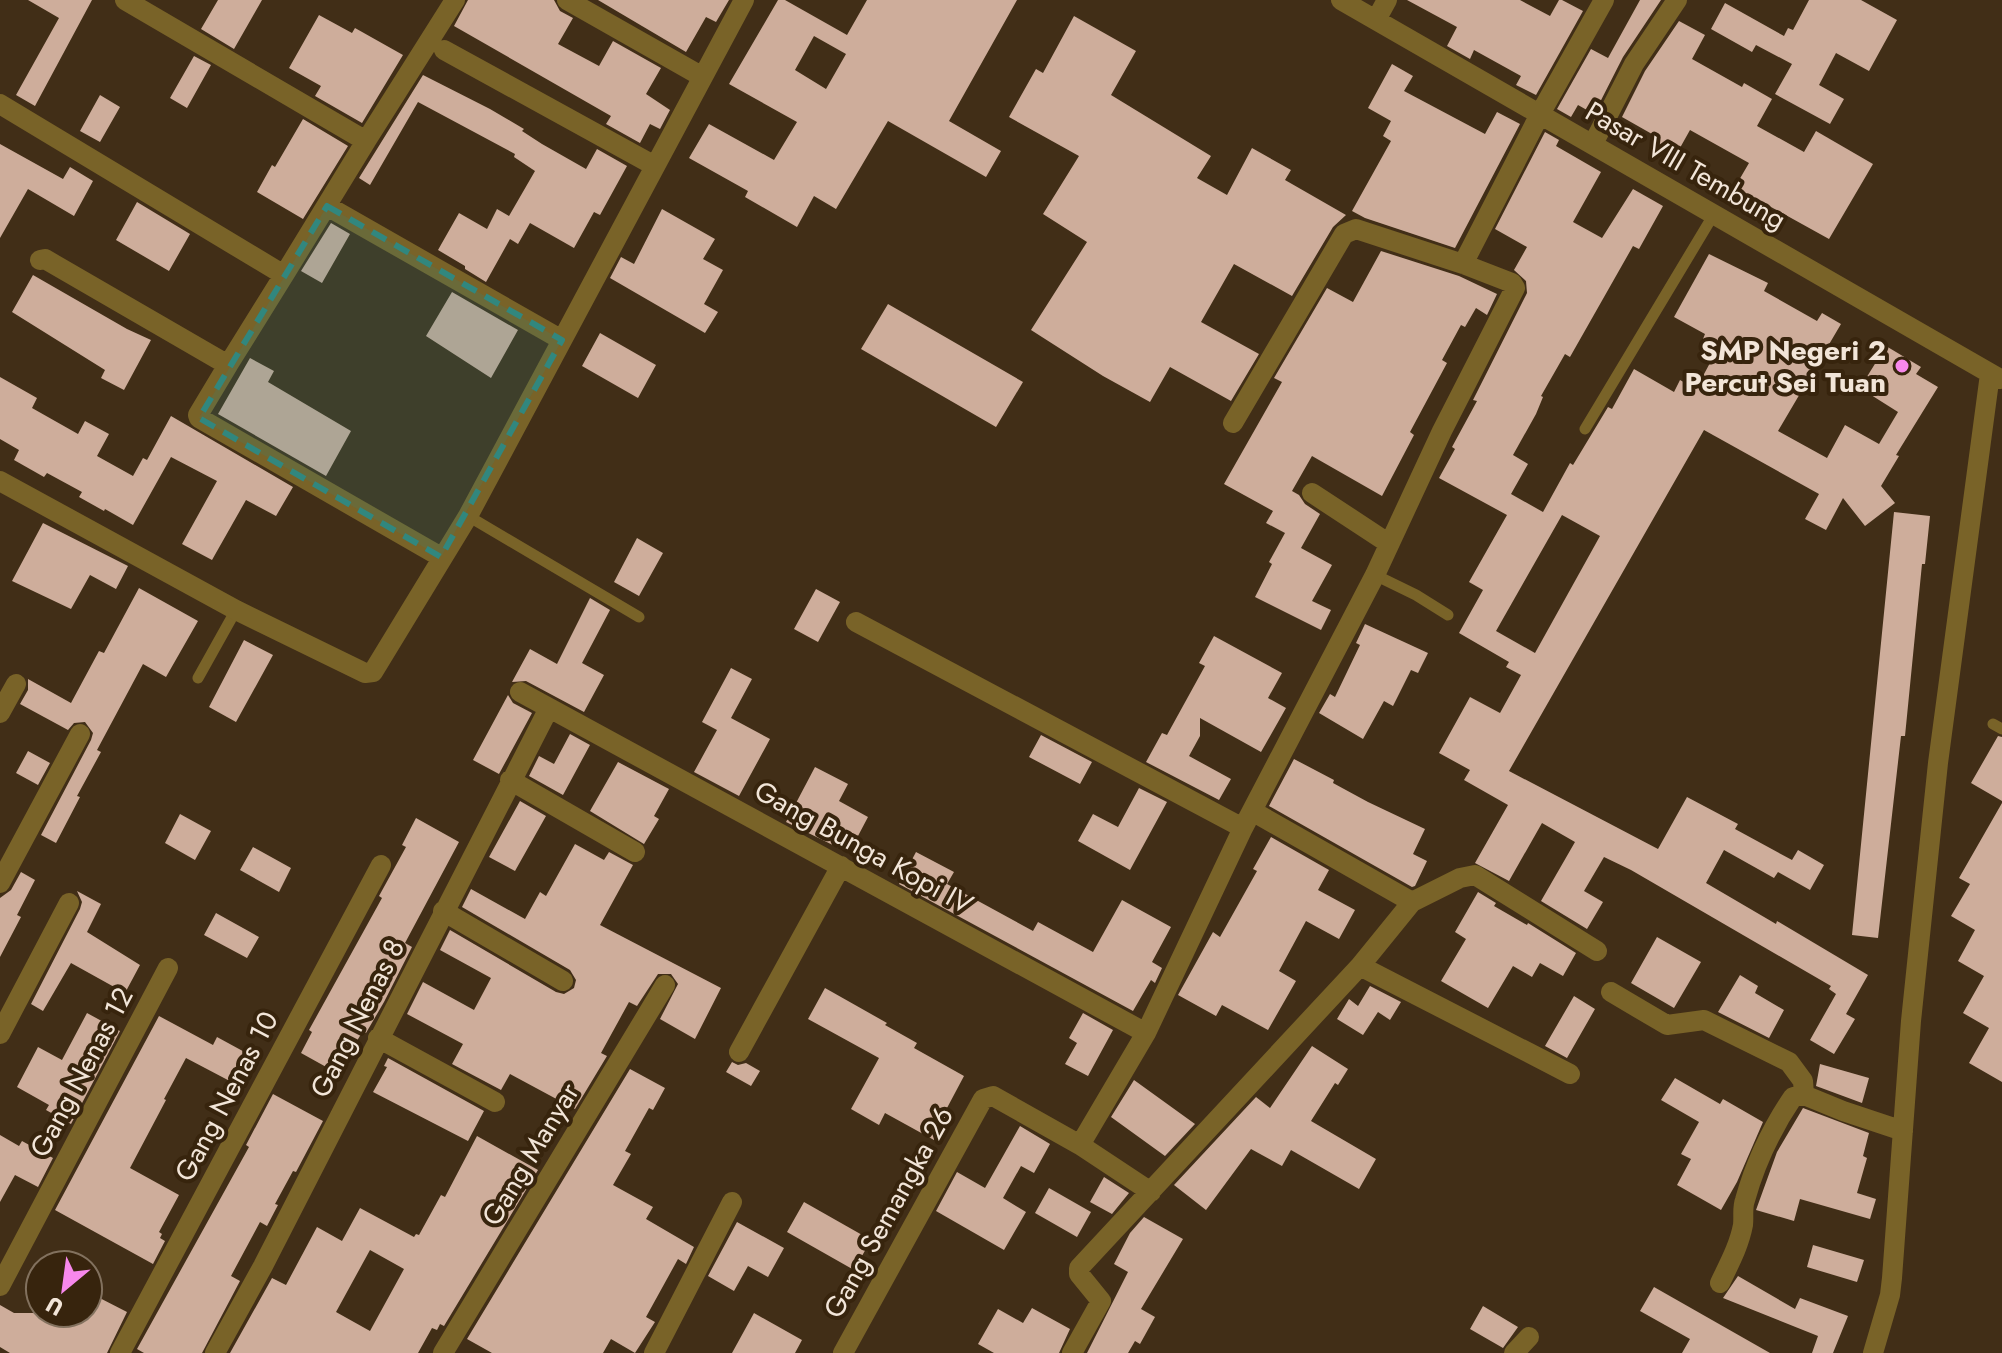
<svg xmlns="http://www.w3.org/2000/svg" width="2002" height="1353" font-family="Jost,sans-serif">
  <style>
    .building { fill: #cead9b; fill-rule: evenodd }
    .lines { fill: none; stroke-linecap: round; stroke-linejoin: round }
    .lane { stroke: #796328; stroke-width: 11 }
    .street { stroke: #796328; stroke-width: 20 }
    .marked { fill: #31877e; fill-opacity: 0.2; stroke: #31877e; stroke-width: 6; stroke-dasharray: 16 10; stroke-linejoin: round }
    .poi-dot { fill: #f788ec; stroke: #37240d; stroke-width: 3 }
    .labels { text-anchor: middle; stroke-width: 8; stroke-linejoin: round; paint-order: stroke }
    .street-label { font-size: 28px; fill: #f2e5d8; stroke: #37240d }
    .poi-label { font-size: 28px; font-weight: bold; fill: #f2e5d8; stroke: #37240d; text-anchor: end }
  </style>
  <rect width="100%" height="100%" fill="#412e17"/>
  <path class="building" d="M28,0H92L35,106L16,95L59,18Z
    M218,0H262L234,49L201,29Z
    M468,0H554L560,11L573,18L558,44L599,66L613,41L661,68L646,94L670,110L660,129L650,124L640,143L606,124L611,116L454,26Z
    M598,0H729L716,22L706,17L686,52Z
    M778,0H785L847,35L867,0H1017L949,121L1001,151L986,177L888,121L836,209L814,196L797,227L745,197L748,191L689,158L709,124L774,160L797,122L729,84ZM814,36L846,54L826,89L795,70Z
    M1407,0H1520L1550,16L1559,0H1562L1583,11L1536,95L1516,85L1521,76L1474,50L1470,59L1447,46L1457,27Z
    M1640,0H1661L1623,57L1594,114L1578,105L1571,117L1557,109L1591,49L1608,58Z
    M1809,0H1861L1897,20L1869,71L1836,53L1819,85L1844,99L1830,124L1775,94L1792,64L1756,45L1752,52L1711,29L1725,3L1784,36L1788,28L1793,30Z
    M319,15L352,33L355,28L403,55L362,123L315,96L321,86L289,68Z
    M1074,16L1136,51L1111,95L1211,156L1197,178L1227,195L1252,148L1291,170L1285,180L1346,215L1333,227L1292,296L1234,264L1201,322L1259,354L1231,401L1170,367L1150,402L1103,376L1031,330L1087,242L1043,214L1079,156L1009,117L1036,69L1043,73Z
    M1679,21L1705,35L1692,59L1742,87L1744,83L1772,99L1757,126L1804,152L1816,131L1873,164L1829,239L1735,187L1749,163L1690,130L1676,155L1656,144L1659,138L1622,117L1645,71Z
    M194,56L211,65L187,108L170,98Z
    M1392,64L1413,76L1404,91L1485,134L1497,112L1520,124L1455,248L1365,218L1352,211L1391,141L1383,136L1391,121L1368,108Z
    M423,75L490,109L524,129L522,131L542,144L586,169L597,149L627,166L600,215L594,212L574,248L530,223L518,244L510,239L486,282L465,269V266L438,250L459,213L487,229L497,209L509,216L535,171L514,157L515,154L418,102L370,185L359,178Z
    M100,95L120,107L100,142L80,131Z
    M303,119L348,146L303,219L257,192L272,165L275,167Z
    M1545,132L1559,140L1556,146L1601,172L1573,222L1602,238L1633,189L1663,206L1639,249L1633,246L1570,357L1565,354L1541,396L1543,397L1536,414L1513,455L1528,464L1511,494L1543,512L1570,463L1573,465L1608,407L1612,409L1634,369L1674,392L1680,380L1696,389L1718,348L1703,339L1705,334L1674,317L1709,254L1768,283L1764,291L1817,321L1822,313L1841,324L1778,431L1827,458L1845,425L1879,444L1898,412L1860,388L1886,346L1921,367L1916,374L1938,387L1896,455L1899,456L1881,486L1895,503L1865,526L1843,498L1826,530L1805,519L1819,494L1704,430L1509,771L1658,849L1687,797L1738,824L1735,829L1792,860L1798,850L1824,865L1810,890L1778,872L1774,878L1724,850L1706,883L1776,924L1777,921L1868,975L1846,1014L1855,1019L1834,1054L1810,1040L1836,994L1829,989L1831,986L1631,870L1604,857L1584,891L1603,902L1587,929L1541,901L1575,842L1542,823L1509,881L1475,863L1508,805L1464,780L1470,770L1439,753L1470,697L1500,713L1521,675L1506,667L1509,662L1459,633L1483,590L1469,582L1507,515L1439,478L1455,449L1452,447L1477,401L1473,400L1527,293L1526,281L1514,270L1527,247L1495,229ZM1562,515L1600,536L1535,653L1496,631Z
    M0,144L63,179L70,167L93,181L74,216L28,189L0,238Z
    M137,202L190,234L169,271L116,240Z
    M662,209L715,239L703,259L723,270L704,304L718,312L705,333L610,278L621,257L634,264Z
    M331,223L350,234L322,283L301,271Z
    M1381,251L1459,276L1497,294L1487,315L1476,308L1465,327L1461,325L1442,360L1447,363L1410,432L1414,435L1382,496L1312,456L1292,491L1299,495L1305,504L1320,514L1301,548L1332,565L1312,601L1331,610L1321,630L1255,597L1272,564L1269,562L1285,533L1266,523L1273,511L1224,484L1282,382L1274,378L1327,288L1353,302Z
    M33,275L127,329L151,340L124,390L101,378L105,370L12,312Z
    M452,292L518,330L491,378L426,336Z
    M888,304L1023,382L996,427L861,349Z
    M600,333L656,365L638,398L582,366Z
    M250,358L274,371L268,382L351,431L326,476L218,414Z
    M0,377L37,398L32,408L78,434L85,421L109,434L97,456L133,476L143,458L147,460L171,416L293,487L276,516L246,500L212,560L182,544L217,481L171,457L133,525L105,509L104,511L79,497L82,492L47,473L44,477L14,460L19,450L0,439Z
    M1894,512L1930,516L1925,564H1922L1905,736H1901L1878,938L1852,935Z
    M43,523L128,566L116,589L90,575L71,609L12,581Z
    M637,538L663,553L639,596L614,582Z
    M139,588L198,621L166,677L143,664L97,750L101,752L77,796L80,797L56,843L41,835L91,740L93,733L85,722L74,723L68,730L20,704L28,690V679L71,703L99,651L104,653Z
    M816,589L840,602L818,642L794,629Z
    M590,598L610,610L582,663L604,675L584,712L526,681L512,682L530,649L557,664Z
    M1365,624L1428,653L1418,673L1411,670L1393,706L1384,701L1363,739L1319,713L1330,694L1335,697L1360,645L1356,643Z
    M1214,636L1282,673L1268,698L1286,708L1261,752L1200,718V736L1189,756L1231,779L1219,800L1146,762L1162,733L1167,735L1205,666L1199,663Z
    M244,640L273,655L236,722L209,707Z
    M731,668L752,679L731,718L770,739L739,796L694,772L717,730L702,722Z
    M508,695L513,703L532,713L499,774L473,760Z
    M570,734L590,745L563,795L529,776L539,756L554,764Z
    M1041,735L1092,762L1080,784L1029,757Z
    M1998,736L2002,737V801L1971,783Z
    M28,751L50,763L38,785L16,773Z
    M1294,759L1334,780L1333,783L1368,802L1425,829L1413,854L1427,861L1415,886L1412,887L1269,806Z
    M618,762L669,789L654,816L659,819L644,844L590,811Z
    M815,767L848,784L839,801L868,817L849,853L786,822Z
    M1139,788L1167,802L1130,870L1078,841L1093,814L1118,827Z
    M520,801L546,816L515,871L489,857Z
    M2002,803V1082L1969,1063L1989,1028L1963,1013L1984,976L1958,961L1975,930L1951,916L1970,884L1959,878Z
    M180,814L211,831L195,860L165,843Z
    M416,818L459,842L405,943L412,947L384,1002L366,1033L363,1031L337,1073L301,1053L312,1032L309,1030L382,898L379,896L406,847L402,845Z
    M1271,837L1329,870L1318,890L1355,910L1339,939L1306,921L1279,971L1296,981L1268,1030L1222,1005L1216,1016L1178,995L1213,932L1220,937L1257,871L1253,869Z
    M575,844L604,860L609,852L633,865L600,925L721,988L695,1039L660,1019L678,984L671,974H658L637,1006L629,1002L601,1053L607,1056L575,1109L510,1074L501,1090L452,1064L463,1044L407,1014L423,982L474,1010L491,978L440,950L450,930L556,992L564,994L574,988L576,980L570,970L462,907L471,889L525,919L540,892L546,896Z
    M253,847L291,868L279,892L240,870Z
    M916,852L954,872L947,884L1033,931L1038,922L1093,952L1122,900L1171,927L1152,962L1162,968L1155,983L1151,980L1133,1011L899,884Z
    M21,872L35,880L17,915L21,917L0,957V898L11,890Z
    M77,891L101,904L87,932L140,965L125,993L71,963L43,1011L31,1004L80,909L82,902Z
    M1478,892L1496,903L1494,906L1527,925L1528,923L1576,953L1563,976L1540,963L1532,977L1513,966L1488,1008L1441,981L1466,939L1455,932Z
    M216,913L259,937L247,958L204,935Z
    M1657,937L1701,962L1674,1008L1631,983Z
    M1740,975L1758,986L1755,993L1784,1010L1769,1038L1718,1012Z
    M1370,986L1401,1002L1390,1020L1378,1012L1363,1035L1337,1019L1349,999L1358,1006Z
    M825,988L887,1023L885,1025L917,1043L914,1048L964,1076L947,1108L951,1110L934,1140L885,1113L879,1125L851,1109L879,1058L808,1019Z
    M1574,996L1595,1009L1567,1058L1545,1046Z
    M87,1013L120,1031L71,1124L46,1110L49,1105L17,1087L38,1047L62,1060Z
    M1083,1013L1113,1030L1088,1076L1065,1064L1077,1043L1069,1038Z
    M159,1016L213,1045L217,1037L259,1060L243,1088L186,1058L164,1099L166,1100L130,1168L179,1195L159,1232L162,1234L160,1238L165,1241L153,1264L55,1210Z
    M1312,1046L1348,1069L1338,1085L1335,1083L1311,1121L1376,1159L1359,1189L1291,1150L1282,1166L1251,1149L1206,1210L1174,1185L1256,1097L1270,1108Z
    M388,1058L484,1111L468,1141L373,1092L387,1067L384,1066Z
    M732,1062L738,1065L746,1063L760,1071L751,1086L726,1072Z
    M1820,1064L1869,1078L1862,1103L1816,1086Z
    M630,1069L665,1088L653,1110L649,1108L625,1151L631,1154L613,1185L653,1207L646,1219L694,1247L686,1264L678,1259L646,1317L655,1322L635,1353L611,1339L603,1353H492L467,1339Z
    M1675,1078L1720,1104L1723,1099L1763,1122L1737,1182L1721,1210L1677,1185L1691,1159L1681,1154L1699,1122L1661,1100Z
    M1134,1080L1195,1124L1165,1156L1111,1117Z
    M273,1094L323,1121L296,1172L293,1171L275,1204L278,1205L267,1226L260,1222L231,1276L240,1281L202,1353H144L137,1349L249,1147L246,1145Z
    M1803,1108L1869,1133L1863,1156L1867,1158L1857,1193L1876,1199L1870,1219L1800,1199L1794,1221L1756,1210L1777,1152Z
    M1020,1126L1050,1144L1034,1173L1021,1166L1003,1198L1026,1212L1004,1250L936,1211L957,1172L985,1188Z
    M0,1135L19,1146L22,1141L53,1158L38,1187L15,1175L0,1202Z
    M477,1136L538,1170L444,1326L440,1324L437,1330L432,1328L418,1353H230L272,1278L286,1285L317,1227L342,1241L360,1208L414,1237L416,1234L419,1235L441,1195L445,1197ZM370,1250L404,1269L370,1331L336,1312Z
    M1104,1177L1129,1193L1112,1214L1090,1202Z
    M1049,1188L1091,1212L1077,1237L1035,1213Z
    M804,1202L871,1240L854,1270L787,1232Z
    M1144,1217L1183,1239L1141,1309L1155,1317L1140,1344L1135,1341L1128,1353H1087L1128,1272L1114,1264L1130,1233Z
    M737,1222L784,1248L768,1277L748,1266L734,1291L708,1276Z
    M1813,1245L1864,1260L1857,1282L1807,1267Z
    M1738,1276L1795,1309L1800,1298L1848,1316L1833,1353H1812L1818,1336L1723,1298Z
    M1654,1287L1770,1353H1682L1690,1339L1640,1311Z
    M88,1292L127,1312L107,1353H10L0,1347V1305L14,1313H88Z
    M1483,1306L1518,1327L1503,1348L1470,1329Z
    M1032,1308L1070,1329L1059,1353H994L978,1344L998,1309L1023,1323Z
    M754,1313L802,1340L795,1353H732Z"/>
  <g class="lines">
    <path class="lane" d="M1585,429L1714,214
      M468,516L639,617
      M1375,575L1416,595L1448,615
      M198,678L236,610
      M1993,724L2002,729"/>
    <path class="street" d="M567,0L701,76
      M1341,0L2000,379
      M1376,20L1387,0
      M444,50L655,166
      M0,104L284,275L366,141L125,0
      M366,141L455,0
      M1593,144L1634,64L1677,0
      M327,206L562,340
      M40,260L45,259L228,365L198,415L199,418L441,557
      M1463,264L1540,114L1604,0
      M228,365L284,275
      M0,481L236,610L365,673L373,672L468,516L744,0
      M1312,493L1388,543
      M856,622L1243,828
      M520,692L1146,1033
      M0,713L16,684
      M510,780L635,852
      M1252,811L1412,902
      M0,883L80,734
      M443,911L563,981
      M1360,966L1570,1074
      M1611,992L1667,1025L1704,1020L1789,1062L1803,1081L1804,1095
      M0,1034L69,903
      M378,1038L495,1102
      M739,1052L841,866
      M1080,1145L1151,1192
      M1720,1283C1729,1264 1739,1246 1743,1225C1744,1216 1742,1208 1745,1200C1755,1164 1772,1128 1793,1097L1804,1095L1843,1111L1903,1131
      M0,1286L168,968
      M120,1353L381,865
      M215,1353L263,1266L549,708
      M443,1353L665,985
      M654,1353L732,1202
      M843,1353L983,1099L993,1096L1080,1145L1146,1033L1243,828L1375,575L1442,431L1515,288L1512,283L1463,264L1356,229L1344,234L1233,423
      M1072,1353L1101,1301L1079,1274V1268L1360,966L1412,902L1460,878L1475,875L1597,951
      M1514,1353L1529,1337
      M1873,1353L1890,1295L1892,1278L1911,1021L1938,763L1990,374"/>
  </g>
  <path class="marked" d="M327,206L562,340L441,557L199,418Z"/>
  <circle class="poi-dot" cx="1902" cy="366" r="8"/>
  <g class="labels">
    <g class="street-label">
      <text transform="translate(1686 165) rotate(30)" y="10">Pasar VIII Tembung</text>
      <text transform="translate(864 847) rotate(29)" y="10">Gang Bunga Kopi IV</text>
      <text transform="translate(357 1018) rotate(-63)" y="10">Gang Nenas 8</text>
      <text transform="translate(81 1072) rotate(-62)" y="10">Gang Nenas 12</text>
      <text transform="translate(226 1096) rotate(-62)" y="10">Gang Nenas 10</text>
      <text transform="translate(530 1154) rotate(-59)" y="10">Gang Manyar</text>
      <text transform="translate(888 1212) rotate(-61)" y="10">Gang Semangka 26</text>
    </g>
    <g class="poi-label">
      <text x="1886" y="360">SMP Negeri 2<tspan x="1886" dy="32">Percut Sei Tuan</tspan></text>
    </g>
  </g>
  <g transform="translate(64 1289) rotate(209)"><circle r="38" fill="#37240d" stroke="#82715e" stroke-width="2"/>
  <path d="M0-6L14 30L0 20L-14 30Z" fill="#f788ec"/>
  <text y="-12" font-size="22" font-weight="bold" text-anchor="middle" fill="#f2e5d8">U</text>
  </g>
</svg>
